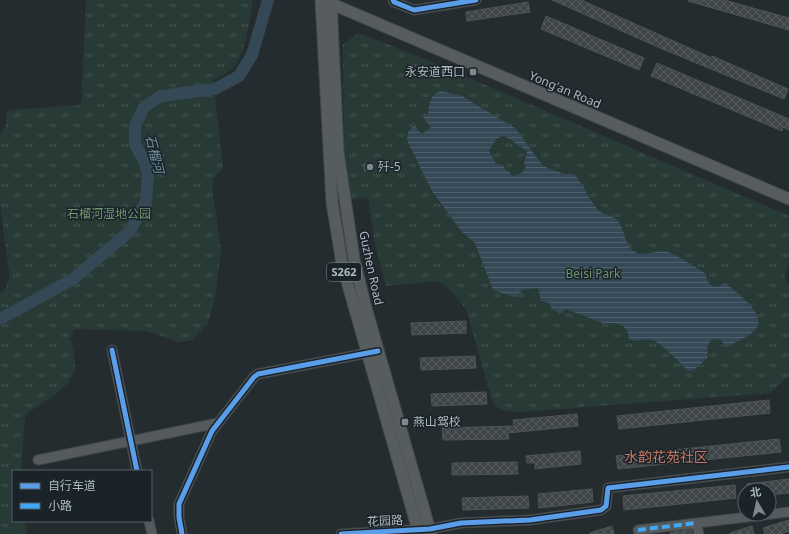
<svg xmlns="http://www.w3.org/2000/svg" width="789" height="534" font-family="'Noto Sans','Noto Sans SC',sans-serif">
  <style>
    .grass { fill: url(#grass-tufts) }
    .water { fill: url(#water-rules); fill-rule: evenodd }
    .lines { fill: none; stroke-linecap: round; stroke-linejoin: round }
    .river { stroke: #344955; stroke-width: 12 }
    .building { fill: url(#building-cross-hatch); stroke: #4d5457 }
    .minor-casing { stroke: #42474a; stroke-width: 11 }
    .major-casing { stroke: #42494c; stroke-width: 13 }
    .minor { stroke: #545a5e; stroke-width: 9 }
    .major { stroke: #575c5f; stroke-width: 11 }
    .quiet { stroke: #3fa9f5; stroke-width: 4; stroke-dasharray: 8 4; stroke-linecap: butt }
    .cycleway-casing { stroke: #1a2329; stroke-width: 8 }
    .cycleway { stroke: #5a9eea; stroke-width: 5 }
    .poi-dot { fill: #7e888e; stroke: #1a2329; stroke-width: 1.5 }
    .labels { text-anchor: middle; stroke-width: 3; stroke-linejoin: round; paint-order: stroke }
    .shield { fill: #1a2329; stroke: #828d93; stroke-width: 1 }
    .shield-label { font-size: 11px; font-weight: bold; fill: #aebac1 }
    .poi-label { font-size: 12px; fill: #aebac1; stroke: #1a2329; text-anchor: start }
    .street-label { font-size: 12px; fill: #aebac1; stroke: #1a2329 }
    .park-label { font-size: 12px; fill: #709570; stroke: #1a2329 }
    .water-label { font-size: 13px; font-style: italic; fill: #7191a2; stroke: #1a2329 }
    .quarter-label { font-size: 14px; fill: #c77963; stroke: #1a2329 }
  </style>
  <defs>
    <pattern id="grass-tufts" width="24" height="20" patternUnits="userSpaceOnUse"><rect width="24" height="20" fill="#283a36"/><path d="M3 7l-1-3M5 7V3M7 7l1-3M15 17l-1-3M17 17v-4M19 17l1-3" fill="none" stroke="#455451"/></pattern>
    <pattern id="water-rules" width="6" height="5" patternUnits="userSpaceOnUse"><rect width="6" height="5" fill="#344955"/><path d="M0 2.5h6" fill="none" stroke="#4f616c"/></pattern>
    <pattern id="building-cross-hatch" width="8" height="8" patternUnits="userSpaceOnUse"><rect width="8" height="8" fill="#3e4447"/><path d="M0 0l8 8M0 8l8-8" fill="none" stroke="#575d60"/></pattern>
  </defs>
  <rect width="100%" height="100%" fill="#252c2f"/>
  <path class="grass" d="M86,0H253C249,20 247,50 234,66C228,73 220,76 213,80L223,168L214,177L212,186L221,251L215,298L208,324L192,340L179,342L147,331L74,329L70,338C73,347 75,356 75,366C74,388 41,403 25,415L21,471H13V521H24L27,534H0V293L5,290L10,279L0,203V135L6,125L7,110L81,105Z
    M359,33L430,61L789,216V262L784,276L789,285V377L786,378L770,393L521,412C509,412 502,412 493,403L466,309L458,299L447,287L437,281L386,286L375,244L368,197L348,200L344,159L343,44Z"/>
  <path class="water" d="M441,91L462,96L516,129L543,166L564,174H574C584,185 588,199 598,210C603,215 612,215 617,220C625,228 624,246 635,252C644,258 658,249 668,252C677,255 697,268 706,274C706,280 711,289 719,286C721,285 723,283 726,283C736,293 771,316 754,331C747,338 735,342 726,347L721,340L716,339L711,340L707,347L708,357L694,370L688,371C680,363 661,342 651,340C644,338 636,343 629,339L627,330L623,326L615,323H603L566,309L560,313L552,309L549,303L541,301L538,288L522,290L518,296L515,297L493,290L475,243L462,232L432,191L407,140L408,132L414,126L422,134L431,127L423,118L428,115C429,105 430,94 441,91ZM505,136L527,151L524,164L526,167L521,174L513,176L511,175L509,171H506L503,165L496,164L489,151C494,143 495,137 505,136Z"/>
  <g class="lines">
    <path class="river" d="M0,319L73,279L130,231L146,201L148,174L144,160L135,144V126L144,107L161,96L215,89L239,76L252,55L268,0"/>
  </g>
  <path class="building" d="M552,0H581L712,58V56L788,89L784,99L660,48Z
    M688,0H724L789,18V30L688,1Z
    M528,2L530,12L467,21L466,12Z
    M546,16L644,58L639,70L541,29Z
    M657,63L789,119V130L783,127L782,131L651,76Z
    M372,164L375,166L373,169L364,171L365,168L363,165Z
    M466,321V333L412,335L411,323Z
    M475,356L476,368L421,370L420,358Z
    M486,392L487,404L432,406L431,394Z
    M769,400L770,413L619,429L617,416Z
    M577,414L578,426L508,433L509,439L443,440L442,428L514,426L513,420Z
    M779,439L781,452L618,469L616,456Z
    M580,451L581,464L535,469V463H527L526,456Z
    M517,462L518,474L452,475V463Z
    M789,479V493L769,495V490H748L747,484Z
    M735,485L736,498L624,510L623,496Z
    M592,489L593,502L539,508L538,494Z
    M528,496L529,508L463,510L462,498Z
    M789,520V531L780,534H765L763,528Z
    M612,526L614,534H590V533Z
    M752,526L754,534H730V533Z
    M691,530L692,534H671L670,533L673,532Z"/>
  <g class="lines">
    <g class="minor-casing">
      <path id="minor" d="M393,0L394,2L414,10L476,0
        M112,350L137,471
        M38,460L218,423
        M149,521L152,534
        M696,523L699,534
        M638,530L789,512
        M182,534L179,517V504L212,431L254,377L258,374L373,352
        M341,534L430,529L461,523L530,520L601,510L606,506L608,488L789,467"/>
    </g>
    <g class="major-casing">
      <path id="major" d="M321,0L332,202L342,264L419,534
        M331,0L338,152L354,259L366,308L431,534
        M326,1L332,4L789,199"/>
    </g>
    <use href="#minor" class="minor"/>
    <use href="#major" class="major"/>
    <path class="quiet" d="M638,530L696,523"/>
    <g class="cycleway-casing">
      <path id="cycleway" d="M393,0L394,2L414,10L476,0
        M112,350L137,471
        M182,534L179,517V504L212,431L254,377L258,374L378,351
        M341,534L430,529L461,523L530,520L601,510L606,506L608,488L789,467"/>
    </g>
    <use href="#cycleway" class="cycleway"/>
  </g>
  <g class="poi-dot">
    <rect x="469" y="68" width="8" height="8" rx="2"/>
    <circle cx="370" cy="167" r="4"/>
    <rect x="401" y="418" width="8" height="8" rx="2"/>
  </g>
  <g class="labels">
    <rect class="shield" x="327" y="263" width="34" height="18" rx="3"/>
    <g class="shield-label">
      <text x="344" y="276">S262</text>
    </g>
    <g class="poi-label">
      <text x="465" y="76" text-anchor="end">永安道西口</text>
      <text x="378" y="171">歼-5</text>
      <text x="413" y="426">燕山驾校</text>
    </g>
    <g class="street-label">
      <text transform="translate(565 90) rotate(23)" y="4">Yong'an Road</text>
      <text transform="translate(371 268) rotate(78)" y="4">Guzhen Road</text>
      <text transform="translate(385 521) rotate(-3)" y="4">花园路</text>
    </g>
    <g class="park-label">
      <text x="109" y="218">石榴河湿地公园</text>
      <text x="593" y="278">Beisi Park</text>
    </g>
    <g class="water-label">
      <text transform="translate(155 154) rotate(76)" y="5">石榴河</text>
    </g>
    <g class="quarter-label">
      <text x="666" y="462">水韵花苑社区</text>
    </g>
  </g>
  <rect x="12" y="470" width="140" height="52" fill="#1a2329" stroke="#555f66"/>
  <rect x="20" y="483" width="20" height="6" fill="#5a9eea" stroke="#555f66"/>
  <text x="48" y="490" font-size="12" fill="#aebac1">自行车道</text>
  <rect x="20" y="503" width="20" height="6" fill="#3fa9f5" stroke="#555f66"/>
  <text x="48" y="510" font-size="12" fill="#aebac1">小路</text>
  <g transform="translate(757 502) rotate(351)"><circle r="19" fill="#1a2329" stroke="#555f66"/>
  <path d="M0-3L7 15L0 10L-7 15Z" fill="#7e888e"/>
  <text y="-6" font-size="11" font-weight="bold" text-anchor="middle" fill="#aebac1">北</text>
  </g>
</svg>
